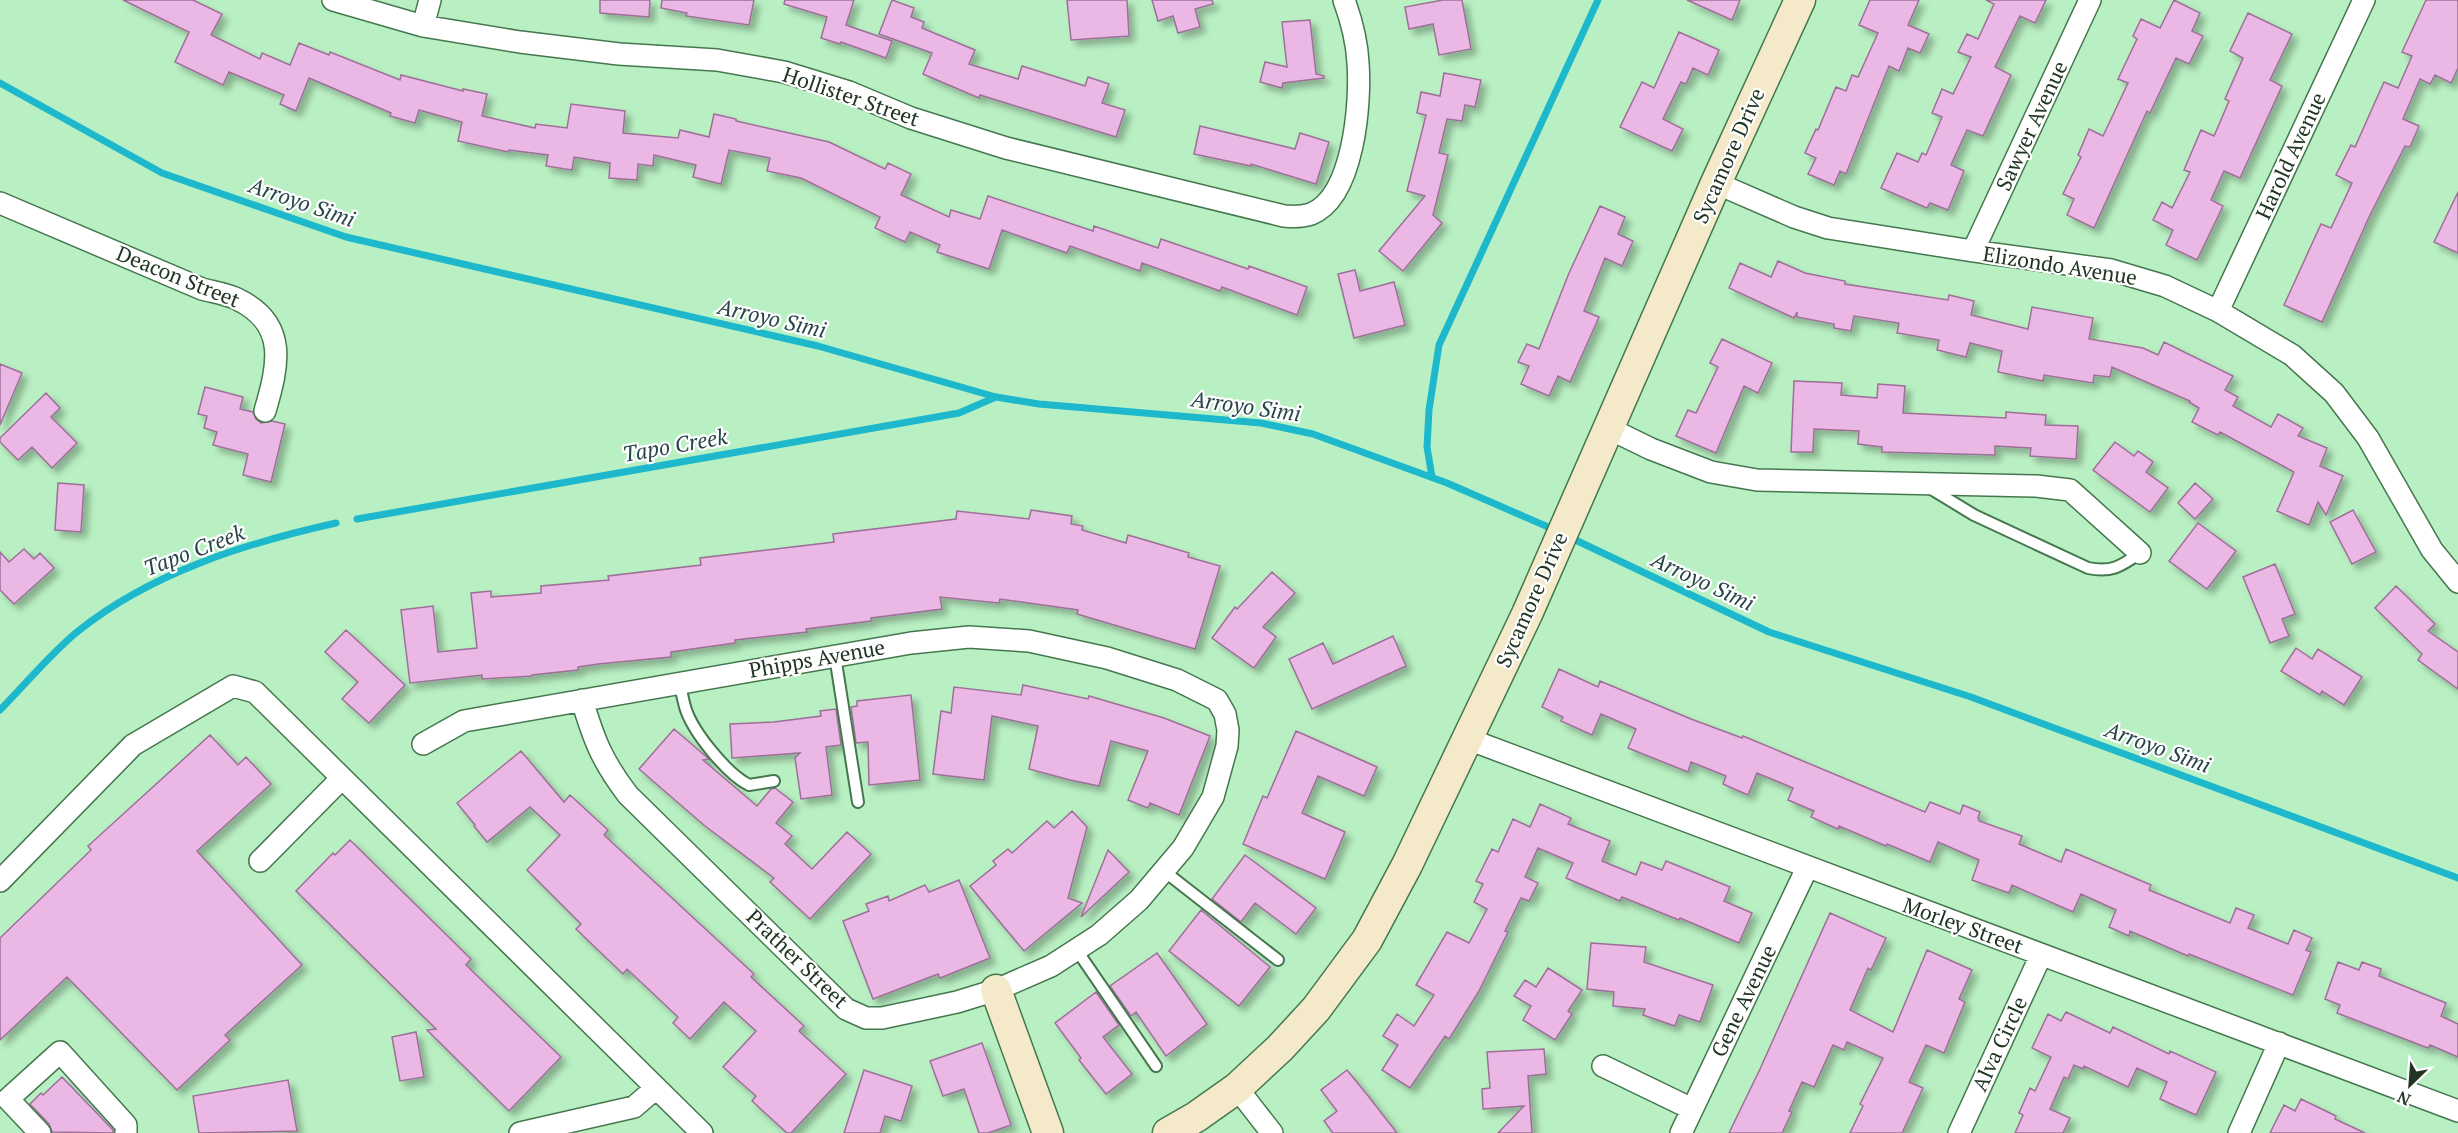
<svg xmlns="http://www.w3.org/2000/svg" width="2458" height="1133" font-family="'PT Serif',serif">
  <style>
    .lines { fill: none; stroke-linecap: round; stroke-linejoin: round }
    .stream { stroke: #1eb8cd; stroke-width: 7 }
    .building { fill: #ebb8e5; stroke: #9d6f98; stroke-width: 1.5; filter: url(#shadow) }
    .lane-casing { stroke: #45774f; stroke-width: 14 }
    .street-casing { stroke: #45774f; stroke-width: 24 }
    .secondary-casing { stroke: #45774f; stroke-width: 33 }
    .lane { stroke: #fff; stroke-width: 10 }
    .street { stroke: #fff; stroke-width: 21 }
    .secondary { stroke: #f4e9c8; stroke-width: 30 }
    .labels { text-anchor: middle; stroke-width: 4.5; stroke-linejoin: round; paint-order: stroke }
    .street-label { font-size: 21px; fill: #203524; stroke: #fff }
    .water-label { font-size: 22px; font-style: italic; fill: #28454a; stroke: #fff }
  </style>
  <defs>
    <filter id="shadow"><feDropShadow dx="5.5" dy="5.5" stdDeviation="3" flood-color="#0004"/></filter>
  </defs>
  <rect width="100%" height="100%" fill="#b9f0c3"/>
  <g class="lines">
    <path class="stream" d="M0,83L162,173L346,237L818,346L996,397L1039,404L1261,423L1313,434L1447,483L1555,530
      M1432,477L1427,447L1429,410L1439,345L1598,0
      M357,519L959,413L996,397
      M1567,536L1769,632L1971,697L2458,878
      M0,710C25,685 49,655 77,632C150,573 246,543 336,523"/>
  </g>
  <path class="building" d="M123,0H193L222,14L211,35L260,59L262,53L290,65L299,43L329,55L330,52L400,80L401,75L463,91V89L487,94L482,116L535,128L536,124L567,128L571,104L625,111L623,133L678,138L680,130L709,137L714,114L736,119V121L829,142L885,169L888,163L911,174L901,195L949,217L951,210L980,219L988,196L1093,231L1094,226L1158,248L1161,239L1248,269L1249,266L1307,287L1297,315L1222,287L1220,291L1142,263L1140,271L1070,246L1067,253L1002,230L989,269L937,252L940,245L910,232L905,242L875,228L880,217L801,178L767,171L770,158L729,150L721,184L693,177L696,165L654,155L653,166L638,164L637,180L609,178L610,163L574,157L572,170L546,166L548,155L509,150L508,152L458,141L462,122L419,110L415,123L390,116L391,113L309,78L296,111L280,104L284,95L229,72L223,85L175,62L189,32Z
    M600,0H650L649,17L600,13Z
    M662,0H754L749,25L686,16L687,13L661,8Z
    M785,0H854L846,25L892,41L886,58L841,42L840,44L821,38L827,17L784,4Z
    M892,0L914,8L911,17L924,22L922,28L975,50L969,64L1018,79L1022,66L1085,86L1088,77L1109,84L1102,103L1125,110L1116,137L980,95L979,98L923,74L932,53L879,34Z
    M1067,0H1127L1129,36L1071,40Z
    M1152,0H1212L1213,4L1195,9L1200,27L1178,33L1173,16L1158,21Z
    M1443,0H1462L1471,49L1439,55L1433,24L1409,29L1405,7Z
    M1687,0H1740L1732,20Z
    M1870,0H1919L1908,25L1929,34L1920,53L1908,48L1899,71L1889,66L1846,174L1840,171L1834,185L1808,174L1816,158L1805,153L1816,129L1818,130L1836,87L1846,91L1852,75L1858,77L1878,33L1859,25Z
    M1986,0H2046L2035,23L2020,16L1995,67L2011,75L1983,136L1967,130L1951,165L1964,171L1948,210L1930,203L1927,208L1881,188L1897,153L1918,162L1922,153L1926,155L1942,117L1932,113L1942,89L1953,94L1971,57L1958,52L1967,34L1978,39L1994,4Z
    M2174,0L2200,13L2192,31L2203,36L2189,64L2176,58L2150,113L2147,111L2094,228L2067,215L2074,199L2063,194L2081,157L2078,155L2089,129L2103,136L2128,83L2118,79L2137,39L2133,36L2141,19L2160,28Z
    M2426,0H2458V68L2451,83L2435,75L2430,84L2420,79L2403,119L2419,126L2410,147L2405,146L2370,215L2322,322L2284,305L2321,224L2331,228L2352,183L2336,175L2351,145L2355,147L2384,82L2398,88L2412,56L2402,52Z
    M2248,13L2292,34L2270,80L2282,86L2240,178L2224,171L2211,200L2223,206L2197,260L2166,245L2173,230L2153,220L2162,202L2172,208L2190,172L2184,170L2201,130L2214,136L2229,101L2225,99L2243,58L2230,51Z
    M1310,20L1316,74L1324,76V78L1283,83L1282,88L1260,82L1265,62L1287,67L1282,22Z
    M1679,32L1719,50L1708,75L1693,68L1686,84L1681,82L1663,119L1683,129L1672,151L1620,127L1642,82L1654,88Z
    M1444,73L1481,80L1475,107L1465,105L1462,121L1447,119L1439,153L1448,155L1433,215L1442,223L1403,271L1379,251L1425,196L1407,191L1426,115L1417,113L1421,92L1440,96Z
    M1200,126L1295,149L1300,133L1329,142L1316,184L1251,164V166L1194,154Z
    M2458,192V253L2434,242Z
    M1600,206L1625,217L1618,234L1633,241L1622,266L1605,258L1584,311L1599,317L1570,382L1558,376L1549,396L1521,384L1529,366L1518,362L1527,344L1539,349L1569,273Z
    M1778,261L1805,273L1845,281V284L1948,300L1949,295L1974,301L1971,315L2028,329L2032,307L2093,318L2089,339L2143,348L2158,355L2164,342L2233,376L2225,390L2238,397L2233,406L2271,427L2278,414L2303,428L2298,436L2327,448L2320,466L2343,476L2326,515L2318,502L2309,525L2277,511L2294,472L2220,432L2218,435L2192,422L2199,408L2189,402L2190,401L2112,367L2110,377L2094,375L2093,383L2044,375L2043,381L1998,372L2002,351L1970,343L1966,357L1937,350L1939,340L1897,333L1899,323L1854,316L1851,331L1834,328V324L1797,317V312L1794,318L1729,288L1740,263L1771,277Z
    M1355,270L1360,291L1394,282L1405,325L1354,338L1338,274Z
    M1722,339L1772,363L1758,393L1744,386L1716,453L1676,436L1688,410L1696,413L1718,367L1710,363Z
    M0,364L22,373L0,425Z
    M1794,381L1842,383L1841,395L1877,398L1878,384L1905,386L1903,413L2006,418V412L2046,415L2045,425L2078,426L2076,459L2030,456L2031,448L1995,446V455L1882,452V447L1858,444L1859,431L1814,429L1813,452H1791Z
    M205,387L243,397L240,409L253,412L256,419L261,423L272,421L285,424L271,482L243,475L248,454L213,445L217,432L204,428L207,416L198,414Z
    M46,393L60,408L51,417L77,443L52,468L32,447L18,460L0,442V438Z
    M2115,442L2134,456L2138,451L2153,462L2146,472L2168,488L2150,512L2093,470Z
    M58,483L84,485L81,532L55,530Z
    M2195,483L2213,499L2195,519L2178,503Z
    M1031,510L1072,516L1071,524L1083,526L1082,530L1126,543L1128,535L1189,553L1188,557L1220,566L1195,649L1077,614L1078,610L1000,599L999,603L940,597L942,609L871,618V621L806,629L807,632L735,640V643L671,652V657L598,664L578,667V670L532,675V676L482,679V675L410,683L401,610L433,606L438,652L477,648L471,593L491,591V597L541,593V586L609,580L608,576L701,565L700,558L834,542L833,534L956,519L957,511L1029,519Z
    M2353,510L2376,552L2352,564L2330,522Z
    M2198,523L2236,551L2207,589L2169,561Z
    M24,549L34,559L40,553L54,568L14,604L0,590V552L9,562Z
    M2275,564L2295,614L2282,619L2289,636L2270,643L2243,577Z
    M1272,572L1295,593L1263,627L1276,637L1254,668L1212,638L1235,607L1237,609Z
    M2396,586L2435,624L2428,631L2458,652V689L2418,660L2422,654L2375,608Z
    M346,630L405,685L369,723L342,699L358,682L325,652Z
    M1393,636L1406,666L1312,709L1289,659L1323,643L1333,664Z
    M2296,648L2312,659L2318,649L2362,677L2344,705L2322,691L2320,695L2281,671Z
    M1559,669L1598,687L1600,681L1691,719L1742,738L1743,736L1925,812L1930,802L1960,814L1963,805L1980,812L1978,818L1979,821L2022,836L2019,844L2061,862L2066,849L2151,885L2149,890L2230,923L2236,908L2254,915L2248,928L2288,944L2294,930L2312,938L2306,950L2311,952L2293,995L2189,954L2188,956L2130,931L2129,936L2109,927L2116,910L2081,894L2073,912L2012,885L2009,893L1972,880L1979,860L1938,842L1930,862L1887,844L1886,846L1839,826L1838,829L1811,817L1814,811L1788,800L1793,788L1757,773L1748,795L1723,784L1726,776L1691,762L1688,772L1628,748L1636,729L1601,714L1592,735L1561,721L1563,717L1542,707Z
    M1023,685L1088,699L1089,696L1164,718L1210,736L1179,815L1150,803L1148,808L1128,800L1148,751L1111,741L1099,786L1070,780L1029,769L1038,726L992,716L984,780L933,774L941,711L951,713L954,687L1021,695Z
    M911,695L920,780L869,785L868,742L856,743L851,707L857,706V701Z
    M836,709L841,745L826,747L832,795L801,799L795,758L800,753L732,758L730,724L774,722L821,716L820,711Z
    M674,729L709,759L703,760L757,806L771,789L775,788L793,802L776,823L792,836L785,844L812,869L847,832L871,854L810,919L770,882L774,878L705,826L639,769Z
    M1296,731L1377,767L1364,796L1318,776L1302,813L1345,832L1325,879L1243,844L1263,796L1267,798Z
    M210,735L238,765L246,757L271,784L197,851L302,965L225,1035L230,1040L177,1090L67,977L0,1040V938L91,850L88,846Z
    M521,751L564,802L570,795L608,830L604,835L754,974L751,977L804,1026L799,1031L846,1074L791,1133H787L752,1101L756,1096L723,1067L756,1031L724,1002L690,1039L673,1023L678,1017L627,969L623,974L576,929L581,924L527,870L560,835L530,807L487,842L474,826L475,825L457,803Z
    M1540,804L1571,818L1568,824L1610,841L1602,861L1636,875L1641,862L1662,870L1666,861L1730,887L1724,901L1752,913L1739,943L1680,918L1679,920L1622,897L1620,901L1566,878L1573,863L1538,848L1525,877L1538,883L1529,901L1521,898L1505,931L1508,932L1479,991L1449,1039L1445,1036L1410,1088L1382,1070L1398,1045L1383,1036L1397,1014L1414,1026L1434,995L1416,985L1447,932L1469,943L1487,909L1474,902L1483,884L1476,881L1492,849L1498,852L1513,819L1530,827Z
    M1072,811L1087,827L1068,898L1082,903L1024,951L970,886L996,865L993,861L1008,849L1012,853L1047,821L1054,828Z
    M350,840L471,959L466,965L561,1057L509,1111L427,1030L436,1029L296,891L333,853L335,855Z
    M1108,850L1129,872L1081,917Z
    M1245,855L1316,908L1296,934L1255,903L1241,922L1212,899Z
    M959,880L990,958L940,978L938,974L873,999L843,921L869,911L866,904L888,896L889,901L925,885L929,892Z
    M1201,910L1270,967L1239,1006L1169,951Z
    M1830,913L1886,938L1871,970L1868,968L1850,1010L1893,1032L1927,950L1972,970L1959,999L1965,1002L1944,1053L1926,1045L1909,1082L1923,1088L1902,1133H1850L1863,1106L1860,1104L1883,1058L1847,1042L1844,1050L1833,1045L1814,1087L1802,1082L1789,1111L1792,1112L1782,1133H1729L1760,1069Z
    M1591,943L1646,947L1644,962L1713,985L1700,1022L1679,1015L1675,1026L1643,1015L1645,1009L1613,1006L1614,992L1587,989Z
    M1157,953L1207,1024L1166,1056L1136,1012L1131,1016L1110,986Z
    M2338,962L2359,970L2362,962L2381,969L2379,976L2446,1003L2441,1016L2458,1024V1057L2430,1045L2428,1048L2337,1013L2340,1005L2325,999Z
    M1548,968L1582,990L1568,1011L1572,1014L1555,1040L1523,1020L1531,1006L1514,996L1525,980L1536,987Z
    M1096,992L1119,1025L1103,1037L1132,1074L1106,1094L1079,1060L1081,1058L1055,1023Z
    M2066,1012L2110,1033L2113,1027L2169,1054L2170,1051L2216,1072L2196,1115L2160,1099L2167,1082L2137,1068L2128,1087L2084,1066L2083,1069L2074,1065L2068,1079L2064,1077L2050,1109L2070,1118L2063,1133H2015L2023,1115L2019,1113L2030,1088L2035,1091L2051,1057L2032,1048L2048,1014L2061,1021Z
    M416,1032L424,1077L400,1081L392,1037Z
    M982,1043L1011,1125L988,1133H979L964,1089L943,1096L930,1061Z
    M1544,1049L1546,1074L1528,1076L1532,1133H1498L1524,1106L1483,1109L1482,1089L1490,1088L1487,1052Z
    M864,1070L912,1086L901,1121L885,1116L880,1133H844Z
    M1347,1070L1369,1097L1397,1133H1333L1324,1121L1337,1111L1321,1090Z
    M62,1077L113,1130V1133L52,1132L49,1124L30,1104L41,1093L43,1095Z
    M288,1080L297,1131L199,1133L193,1096Z
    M2301,1099L2336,1116L2335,1119L2365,1133H2270L2284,1105L2295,1111Z"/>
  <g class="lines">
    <g class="lane-casing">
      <path id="lane" d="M1928,487L1974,515L2088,568C2112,573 2121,566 2140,553
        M835,656L858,802
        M679,683C682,692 683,701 686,710C694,733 727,774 749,785L774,781
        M1164,871L1278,960
        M1076,949L1156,1066"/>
    </g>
    <g class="street-casing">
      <path id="street" d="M333,0L423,26L520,42L619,54L717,60L784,72L849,92L911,118L1006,148L1284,216C1294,217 1302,217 1311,214C1354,197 1361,102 1358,63C1357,42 1351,19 1344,0
        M423,26L430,0
        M1716,183L1794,217L1828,228L1973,251L2111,270L2165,286L2218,311L2292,355L2334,393L2368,438L2432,550L2458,582
        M0,203L202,289C213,292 227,294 237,299C289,324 278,366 265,411
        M1973,251L2090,0
        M2218,311L2364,0
        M1608,428L1651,449L1711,472L1757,480L2036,486L2070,490L2140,553
        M1468,739L2458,1111
        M423,744L464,721L911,643L969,637L1029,641L1107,658L1177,680L1217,700L1225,714L1228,730L1227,746L1213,797L1183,848L1139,900L1099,935L1051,966L996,990L957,1002L882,1018H866L846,1009L628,795C602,761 594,740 582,700
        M260,861L342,778
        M0,881L133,745L233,686L255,692L702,1133
        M1603,1066L1692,1109
        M1237,1088L1272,1133
        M40,1133L8,1099L60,1052L126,1125V1133
        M520,1133L634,1107L656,1088
        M1681,1133L1807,868
        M1959,1133L2041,955
        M2239,1133L2279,1043"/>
    </g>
    <g class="secondary-casing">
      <path id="secondary" d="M996,990L1048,1133
        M1168,1133L1196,1117L1237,1088L1280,1048L1316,1009L1367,940L1407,865L1527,614L1716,183L1800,0"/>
    </g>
    <use href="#lane" class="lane"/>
    <use href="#street" class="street"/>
    <use href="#secondary" class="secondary"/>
  </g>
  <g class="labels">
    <g class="street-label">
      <text transform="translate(851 97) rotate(19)" y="7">Hollister Street</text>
      <text transform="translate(2032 126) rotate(-65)" y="7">Sawyer Avenue</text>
      <text transform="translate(1729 156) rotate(-66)" y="7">Sycamore Drive</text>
      <text transform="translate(2291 156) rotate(-65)" y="7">Harold Avenue</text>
      <text transform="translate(2060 266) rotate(9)" y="7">Elizondo Avenue</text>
      <text transform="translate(178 277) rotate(22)" y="7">Deacon Street</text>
      <text transform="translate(1532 600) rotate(-66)" y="7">Sycamore Drive</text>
      <text transform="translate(817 659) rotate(-10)" y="7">Phipps Avenue</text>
      <text transform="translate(1963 926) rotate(20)" y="7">Morley Street</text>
      <text transform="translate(797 959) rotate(44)" y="7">Prather Street</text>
      <text transform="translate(1744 1001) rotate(-64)" y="7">Gene Avenue</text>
      <text transform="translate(2000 1044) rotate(-65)" y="7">Alva Circle</text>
    </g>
    <g class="water-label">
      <text transform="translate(302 202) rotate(19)" y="8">Arroyo Simi</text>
      <text transform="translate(772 318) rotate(13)" y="8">Arroyo Simi</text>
      <text transform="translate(1246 406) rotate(8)" y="8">Arroyo Simi</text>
      <text transform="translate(675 445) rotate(-10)" y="8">Tapo Creek</text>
      <text transform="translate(194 550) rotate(-21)" y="8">Tapo Creek</text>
      <text transform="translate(1703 581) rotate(25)" y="8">Arroyo Simi</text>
      <text transform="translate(2158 747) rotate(20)" y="8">Arroyo Simi</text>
    </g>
  </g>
  <g transform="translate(2410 1085) rotate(205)" stroke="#ffffff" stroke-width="4.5" paint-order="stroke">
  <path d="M0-4.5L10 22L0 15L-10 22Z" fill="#203524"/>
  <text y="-9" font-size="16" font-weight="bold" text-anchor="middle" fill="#203524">N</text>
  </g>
</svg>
